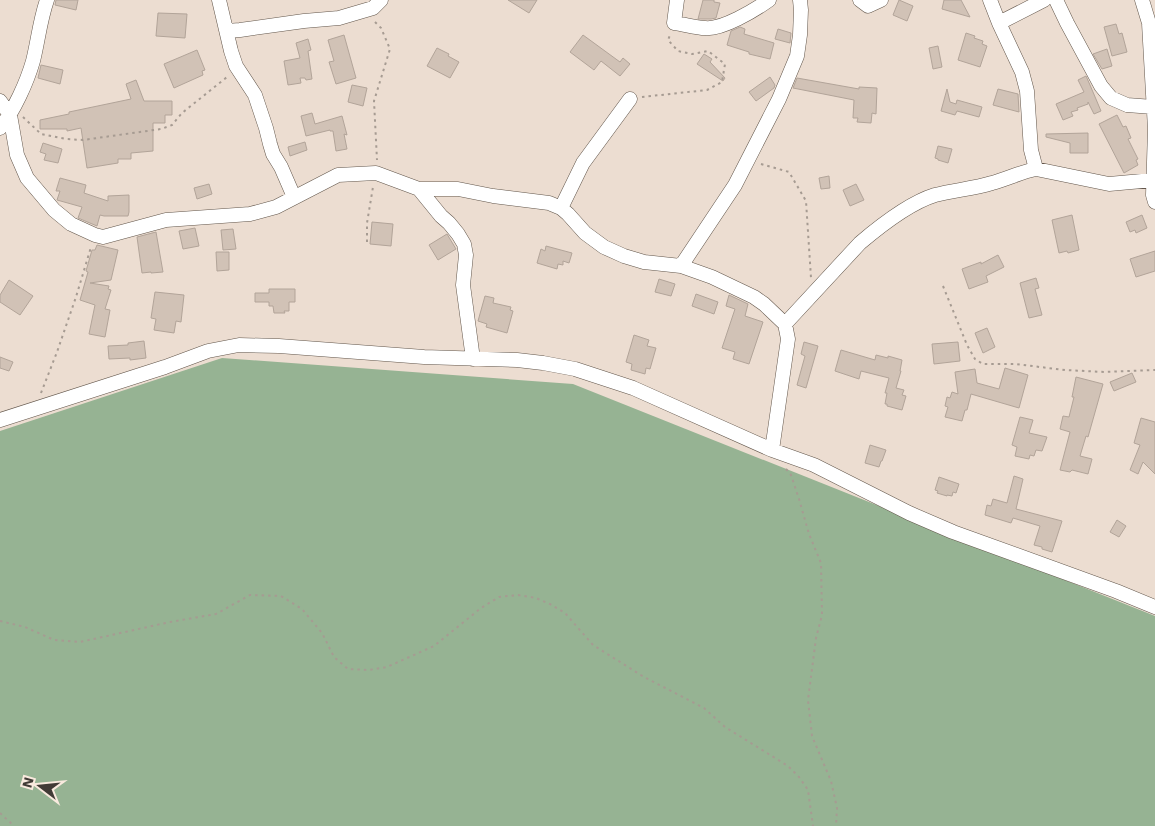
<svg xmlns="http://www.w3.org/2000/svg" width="1155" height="826" font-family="'Work Sans',sans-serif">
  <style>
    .forest { fill: #96b393 }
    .building { fill: #d1c2b6; stroke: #b2a499 }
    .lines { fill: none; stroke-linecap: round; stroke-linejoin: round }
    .minor-casing { stroke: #62564b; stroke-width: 15 }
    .path { stroke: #a69b92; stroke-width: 2; stroke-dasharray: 2.5 4; stroke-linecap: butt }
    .minor { stroke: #fff; stroke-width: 14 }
  </style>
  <rect width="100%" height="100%" fill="#ecddd1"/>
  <path class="forest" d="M222,358L573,384L1155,616V826H0V431Z"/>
  <path class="building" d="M56,0H78L76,10L55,5Z
    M508,0H537L529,13Z
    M703,0H714V2L720,3L716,18L711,19H698Z
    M899,0L913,6L907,21L893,15Z
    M944,0H961L970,17L942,9Z
    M158,13L187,14L185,38L156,36Z
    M1116,24L1119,34L1122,33L1127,52L1112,56L1104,27Z
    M740,27L745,29L744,34L774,43L770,59L749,54V52L727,45L731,31Z
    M778,29L791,33L790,43L775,39Z
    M966,33L975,36L974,38L983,41L982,44L987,46L980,67L958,60Z
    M344,35L356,78L336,84L329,62L334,61L328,40Z
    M583,35L620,62L623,58L630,64L620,76L601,61L594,70L570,52Z
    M308,39L311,50L308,51L312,79L306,80L305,78H300L301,83L288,85L284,61L300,58L296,43Z
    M938,46L942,67L933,69L929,48Z
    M437,48L449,54L448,56L459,62L450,78L427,66Z
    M1107,49L1112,66L1102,69L1093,54Z
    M197,50L205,70L202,71L203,75L174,88L164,64Z
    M704,54L712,59L710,62L725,78L723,81L697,64Z
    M41,65L63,70L60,84L38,78Z
    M1086,76L1090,85L1101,111L1094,114L1088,102V104L1077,108L1078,110L1071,112L1073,116L1063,120L1056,104L1084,92L1078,80Z
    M770,77L775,85L774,88L756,101L749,92Z
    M797,78L859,89V87L877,88L876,114L872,113L871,123L857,122L858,118H853L854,100L793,88Z
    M136,80L144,101H172V115H165V123H153V151L131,153V159H118V163L87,168L81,128L67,131V129H40V120L69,114V112L131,99L126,84Z
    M352,85L367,88L363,106L348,102Z
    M947,89L950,102L956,104L957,100L982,107L979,117L957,111L955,115L941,111Z
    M998,89L1018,94L1019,112L993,105Z
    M312,113L315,124L342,116L347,135L344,134L347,149L336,151L333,131H330V130L306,136L301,116Z
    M1117,115L1123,127L1126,126L1131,138L1128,139L1138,159L1136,160L1138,165L1124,173L1099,124Z
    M1088,133V153H1070V143L1046,137V134Z
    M305,142L307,150L290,156L288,147Z
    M43,143L62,149L58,163L44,160L46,154L40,152Z
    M938,146L952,149L948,163L938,160V159L935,158Z
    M829,176L830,188L821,189L819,178Z
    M60,178L86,185L84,193L108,201V196L129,195V212L128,216H104L100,215L97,226L78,218L82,207L57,200L60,191H56Z
    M209,184L212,194L197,199L194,188Z
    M856,184L864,200L850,206L843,190Z
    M1072,215L1079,250L1068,253L1067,251L1059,253L1052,220Z
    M1142,215L1147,228L1136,233L1135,230L1130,232L1126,222Z
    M372,222L393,224L391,246L370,244Z
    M195,228L199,246L183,249L179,231Z
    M233,229L236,249L223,250L221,230Z
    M156,232L163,272L151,273V272L142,273L137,237Z
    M447,234L456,249L438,260L429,245Z
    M97,245L118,250L111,280L90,283L109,286L108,289L111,290L105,309L110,310L105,337L89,334L95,305L80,300L88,272L86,271L92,250H95Z
    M546,246L572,253L569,263L563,261V265L558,264L557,269L537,263L541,249L545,251Z
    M1155,251V271L1136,277L1130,259Z
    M216,252H229V270L217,271Z
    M998,255L1004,267L986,276L988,282L969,289L962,269L981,262V264Z
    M1036,278L1039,288L1035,289L1042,315L1029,318L1020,283Z
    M659,279L675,284L671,296L655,292Z
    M9,280L33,296L20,315L0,302V295Z
    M269,289H295V302H289V311H284L285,313H274L273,306H269V302H255V293H269Z
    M155,292L184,295L181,322L176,321L174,333L154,330L156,319L151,318Z
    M696,294L718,302L714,314L692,306Z
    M729,295L748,304L745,316L763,322L749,364L733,359L735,352L722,348L735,309L726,306Z
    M485,296L494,298L493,303L511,307L510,310L513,311L507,333L486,327L487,324L478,321Z
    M987,328L995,347L983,353L975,333Z
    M634,335L649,340L647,346L656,348L650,369L646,368L645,374L631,370L632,364L626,362Z
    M144,341L146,358L130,360V358L109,359L108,346L128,345V343Z
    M804,342L818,346L806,388L797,385L805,356L801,354Z
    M958,342L960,361L934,364L932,344Z
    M841,350L875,360L876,355L888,358V356L902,360L900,371H901L896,388L904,390L902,395L906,396L902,410L887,406V404H885L887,393H885L889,378L861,371L859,379L835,371Z
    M0,357L13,362L9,371L0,368Z
    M1005,368L1028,375L1019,408L971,394L967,410H965L962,421L945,417L948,407L945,406L947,397L950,398L952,392L958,394L955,372L975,369L977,383L999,389Z
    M1132,373L1136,382L1114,391L1110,382Z
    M1076,377L1103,384L1088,437L1086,436L1080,456L1092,459L1088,474L1072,470L1070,472L1060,470L1070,432L1060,429L1063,416L1069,417L1074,397H1072Z
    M1020,417L1033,420L1029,433L1047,437L1042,451L1036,450L1034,456L1030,455L1029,459L1015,456L1017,447L1012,445Z
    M1141,418L1155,422V474L1143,462L1138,474L1130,470L1140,445L1134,443Z
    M870,445L886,450L882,461H881L879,467L865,463Z
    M1014,476L1023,479L1016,509L1062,521L1052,552L1042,549V547L1034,545L1040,526L1013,518L1011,523L985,515L987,505L991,506L993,499L1007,503Z
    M939,477L959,484L956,493L953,492L952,496L947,495V496L937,493L938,491L935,490Z
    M1117,520L1126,526L1119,537L1110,532Z"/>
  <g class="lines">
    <g class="minor-casing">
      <path id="minor" d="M219,0L231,51L236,66L255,95L266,128L270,144L273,154L281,167L294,197
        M677,0L674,23C684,24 695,28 705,28C722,30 755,10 769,0
        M860,0L868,6L881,0
        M990,0L999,23L1022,72L1027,91L1031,150L1036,169
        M1056,0L1067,23L1101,86L1111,98L1127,105L1153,107
        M1142,0L1149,23L1155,129L1153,195L1155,202
        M999,23L1044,0
        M227,31L240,30L304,21L339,18L373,8L381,0
        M0,101L10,115L17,155L27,178L54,210L71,224L95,235L103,237L166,220L250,214L276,207L338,175L376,173L419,189H458L493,196L549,203L561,208L568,214L585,233L604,247L624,256L644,262L681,266L712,277L754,297L764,304L785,324L788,339L772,450
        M0,128C14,111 27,82 33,61C38,41 40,20 47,0
        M419,189L441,216L449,223L458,234L464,244L466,255L463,285L473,359
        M561,208L583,163L630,99
        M681,266L735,185L779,99L797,56L800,35L801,10L800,0
        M785,324L860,243C880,226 909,203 935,195C953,190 973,189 992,183C1007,179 1021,172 1036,169L1109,184L1153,180
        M0,420L165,367L208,351L239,345L279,346L424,357L517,360L543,363L575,369L633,388L772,450L814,465L909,513L953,532L1116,591L1155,607"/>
    </g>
    <path class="path" d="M375,22L381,28L390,49L374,101L377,160
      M642,97L707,90L722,82L725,64L708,51L692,54L678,51L668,40L670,35
      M23,117L41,134L66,139L83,140L161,129L172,125L182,113L227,77
      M761,164L789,172L806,201L811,278
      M367,242V223L373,187
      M943,286L967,345L975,359L983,364H1015L1065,370L1104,372L1155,370
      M41,393L57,352L76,297L91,247
      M786,469L791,475L799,499L809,534L821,563L822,615L816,638L808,700L812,736L831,781L837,808L836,826
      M0,621L25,627L54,640L80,642L170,622L216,614L250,595L281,596L302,609L322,633L334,657L348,669L369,670L387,667L434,646L481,608L499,597L518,595L536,598L550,604L565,613L593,645L644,677L704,708L725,727L788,766L799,777L808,790L813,826
      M0,813L14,826"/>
    <use href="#minor" class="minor"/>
  </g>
  <g transform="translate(40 786) rotate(286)" stroke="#f9eade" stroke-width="4" paint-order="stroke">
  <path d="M0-4L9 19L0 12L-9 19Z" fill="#413b36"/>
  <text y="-8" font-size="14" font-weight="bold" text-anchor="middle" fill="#413b36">N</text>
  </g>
</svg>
